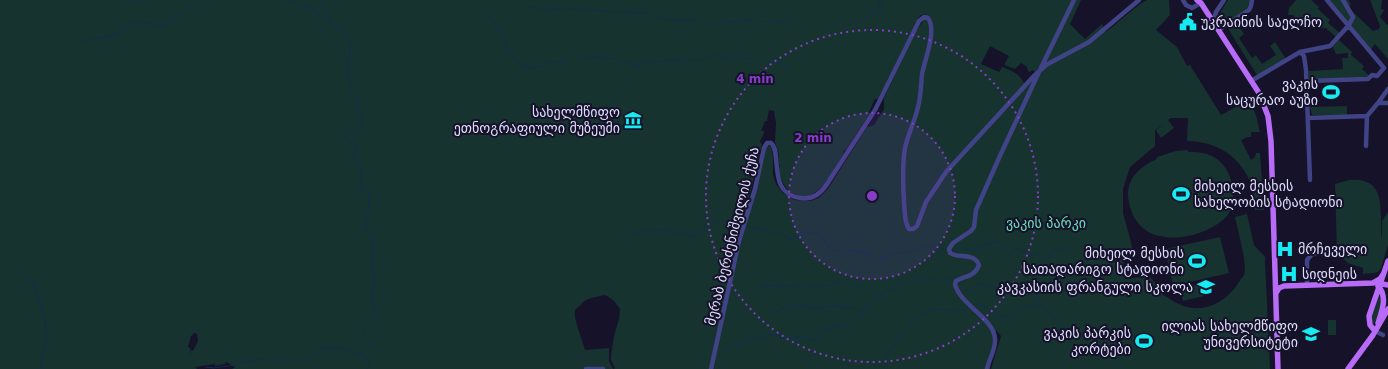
<svg xmlns="http://www.w3.org/2000/svg" width="1388" height="369" font-family="'DejaVu Sans','Noto Sans Georgian',sans-serif">
  <style>
    .green { fill: #163330; fill-rule: evenodd }
    .lines { fill: none; stroke-linecap: round; stroke-linejoin: round }
    .stream { stroke: #122d4d; stroke-width: 1 }
    .minor { stroke: #404385; stroke-width: 4.5 }
    .major { stroke: #b86bf6; stroke-width: 5.5 }
    .ring { fill: none; stroke: #853ec5; stroke-width: 2; stroke-dasharray: 2 4 }
    .labels { text-anchor: middle; stroke-width: 4; stroke-linejoin: round; paint-order: stroke }
    .poi-label { font-size: 14px; fill: #deddfd; stroke: #151229; text-anchor: end }
    .park-label { font-size: 14px; fill: #6cdab6; stroke: #151229 }
    .street-label { font-size: 14px; fill: #deddfd; stroke: #151229 }
    .centre { fill: #853ec5; stroke: #151229; stroke-width: 2 }
    .ring-label { font-size: 12px; text-anchor: middle; font-weight: bold; fill: #853ec5; stroke: #151229; stroke-width: 4; stroke-linejoin: round; paint-order: stroke }
  </style>
  <rect width="100%" height="100%" fill="#151229"/>
  <path class="green" d="M0,0H1081L1070,24L1085,39L1102,24L1106,32L1140,4L1147,0H1169L1170,15L1156,30L1177,47L1187,66L1190,65L1221,115L1250,99L1256,115L1260,132H1251V137H1248L1241,140L1251,160L1255,157L1256,153H1260L1264,210H1255C1254,202 1254,193 1251,185C1242,157 1216,141 1187,141L1188,118H1171L1168,120L1174,128L1161,138L1156,130L1164,124L1155,130V146L1130,167L1123,189V213L1131,242L1133,255H1124L1123,275L1125,279L1149,276L1163,291L1162,294C1170,299 1178,305 1187,307C1208,312 1228,300 1239,282C1240,280 1243,277 1244,275C1248,265 1237,228 1235,217L1247,214L1254,245L1265,257V261L1270,369H991L1001,336L996,330L990,369H232L235,367L226,362L225,364L215,366V364L195,367L197,369H0ZM926,14L923,21L915,33L884,98V109L874,125L867,127L828,189L819,198L811,201L794,200L783,193L776,184L773,175V158L771,147L768,146L766,149L746,211L762,144L760,142C761,138 764,136 764,131H761L765,121H767L769,110L774,111L776,123L775,142L779,155V163L780,167L778,168C780,178 784,189 794,194C818,206 834,169 844,153L843,152L845,150H846L870,113L869,112L874,101L875,99H878L918,18L921,15ZM990,46L1009,56L1004,65L1015,69L1021,63L1027,67L1028,71L1030,72L1032,70L1035,72L1024,83C1019,73 1012,71 1002,67L999,72L981,64ZM604,295L607,296L614,301L620,309L619,319L614,336L611,355V360L615,368L613,369L609,361V348L585,350C583,341 573,318 575,311C576,308 580,306 582,304V303L588,299ZM194,333L197,334L198,341L193,351L191,350V355L190,348L188,347L191,336Z
    M1228,0H1250L1248,10L1225,24C1214,18 1224,7 1228,0Z
    M1296,0H1311L1319,7L1318,9L1330,20L1328,23L1340,33L1336,37L1326,28L1295,27L1294,15H1288L1289,8Z
    M1328,0H1342L1352,17L1349,24Z
    M1344,0H1348L1351,4L1349,7L1351,10L1373,31L1379,29L1380,26L1370,0H1382L1381,9L1384,10L1380,17L1387,25L1388,24V59L1375,44L1370,51L1350,26L1353,19Z
    M1290,18L1292,30L1284,31L1282,19Z
    M1235,21L1244,34L1239,38L1252,58L1256,55L1262,64L1276,55L1270,46L1275,42L1286,59L1257,75L1227,27Z
    M1338,39L1352,52L1351,55L1364,66L1362,69L1371,77L1309,81V71L1343,69L1342,58H1348V53L1336,54L1332,45Z
    M1347,106V115H1312L1310,107Z
    M1188,150V152C1196,152 1204,152 1212,156C1232,165 1241,200 1226,217C1206,238 1153,249 1136,220C1132,215 1131,209 1129,203C1124,180 1139,167 1157,159V157L1176,151Z
    M1349,180C1388,177 1379,210 1382,239V221L1388,212V245L1381,268L1378,272L1374,273L1363,274V268L1348,263L1337,253L1335,184Z
    M1220,237L1229,273L1173,286L1165,249Z
    M1343,272L1344,276L1311,277L1312,273Z
    M1201,282L1204,296L1183,301L1180,287Z
    M1381,292L1383,300L1376,320L1373,325L1371,318Z
    M1328,320H1336V335H1328Z"/>
  <g class="lines">
    <path class="stream" d="M130,0H148
      M290,0L300,5L314,10L345,34L350,42L348,75L351,91L358,98L356,106L363,121C359,133 354,130 345,134V139L357,146L355,153L353,157L359,166L361,172L360,192H369L370,193L369,207L365,227L373,239V244L372,264L375,284L372,297V302L377,317L370,320L362,329L364,336L370,342L369,345L365,346L362,355L364,358L367,359L369,364L367,369
      M320,0L324,6L331,21
      M527,8L532,7L547,10L565,8L613,12L651,13
      M485,12C491,19 497,27 501,35C508,47 516,69 534,68C546,67 551,59 566,61
      M657,15L669,20L677,21L687,19L699,22
      M762,21L771,22L774,19L783,23L787,21H792
      M707,23L715,21L719,25L723,24L726,20L733,22L738,20L744,22L752,19H757
      M851,25L881,10L879,1L883,0
      M83,42L91,39L107,37L122,32L127,25L140,22L159,25L166,24L174,20L188,6L193,5L198,2H203L204,0
      M577,60L591,56L614,59L634,65L644,63L671,60L683,62L688,59C697,62 696,60 704,58C709,56 713,56 717,54L727,59H731L736,53L741,54L744,58L754,60
      M767,62L773,61L788,66
      M746,227L765,230L769,233C789,228 780,238 793,240L805,233L814,232L824,239L828,247C831,247 831,249 834,250C836,252 840,250 842,250L845,253H847L851,250L860,251L870,256
      M626,237L631,234L661,229L675,234L682,232L692,236L699,234L704,228L708,225L720,220H724L738,225
      M953,249L961,248L971,251L995,242C1003,243 1003,248 1007,254H1011L1014,250L1018,249C1025,252 1027,259 1035,254L1044,259H1048L1054,249H1058L1068,251
      M876,257H887C896,250 902,255 911,251C916,250 918,246 923,246C931,245 938,249 945,249
      M29,276C37,292 48,320 46,338C45,349 41,359 40,369
      M959,284L966,291H970L972,288L980,284L1001,289L1011,284L1028,288L1034,286L1037,290V301L1054,319L1067,329
      M760,287L772,285L780,287L787,285L798,288L802,285H806L812,287L830,285L839,281L851,285L865,287
      M870,289L880,294
      M974,304C985,303 989,311 997,315C1001,317 1005,316 1010,318L1021,307L1039,305
      M858,309H864
      M772,311H778L786,306L796,308L801,305L819,309L830,306L853,308
      M860,319L864,309L870,300L880,298C881,289 889,290 896,287L899,281L906,284L909,283L913,276H915L922,280H928L933,278L941,281L945,278L952,281
      M720,354L730,348L757,337H763L770,334L790,338L798,337L813,340L820,337V331L852,323
      M302,360L315,355L322,349L338,347L350,352L362,355
      M883,362C895,343 912,311 937,309C944,308 951,310 958,312L968,307
      M206,367L213,368L236,365L240,363L261,359L267,360H300"/>
    <path class="minor" d="M1183,0L1186,5L1192,8L1201,3
      M1213,22L1216,12L1224,0
      M1219,30L1249,10L1251,6L1252,0
      M1300,52L1304,56L1306,70L1310,180
      M1251,81L1300,52L1330,46L1349,25L1353,17L1343,0
      M1307,81L1368,79L1372,75L1377,76L1384,68L1327,0
      M1388,89L1378,103H1388
      M1308,118L1367,116L1378,103
      M1366,146L1367,116
      M1307,285V260L1312,254L1335,253V250
      M1375,331L1383,335
      M586,369H603
      M711,369L739,241L755,189L764,148L767,143H771C783,153 766,194 801,198C813,200 821,193 827,184L875,110L919,21L924,17L928,18C937,30 925,59 922,74C921,85 921,96 918,107C915,121 908,134 905,148C902,165 903,185 904,203C905,211 904,222 909,229H913L917,226L926,202L946,172L1033,77L1046,65L1089,42L1139,0
      M987,369C989,359 996,349 995,339C994,318 959,304 955,284L956,281C964,276 975,277 979,265C974,252 959,259 950,253L949,249L953,243L971,231L974,227L976,210L999,158L1039,72L1074,0"/>
    <path class="major" d="M1197,0L1201,3L1259,93L1268,116L1271,141L1278,369
      M1377,283L1388,285
      M1378,286C1388,296 1382,311 1378,323
      M1276,293L1279,288L1284,286L1373,283L1380,279L1384,273
      M1375,331L1370,325L1369,316L1388,261
      M1348,369L1373,335L1388,309"/>
  </g>
  <circle cx="872" cy="196" r="83" fill="#853ec5" fill-opacity=".12"/>
  <g class="ring">
    <circle cx="872" cy="196" r="83"/>
    <circle cx="872" cy="196" r="166"/>
  </g>
  <defs>
    <g id="civic-bare" transform="scale(1.38)"><path d="M-.6-6.5H3V-4.5H.6V-3L4-1V1h2V6H-6V1h2V-1L-.6-3ZM-1.2 2.5V6h2.4V2.5Z" fill="#15ebf1" stroke="#151229" stroke-width="2.5" paint-order="stroke"/></g>
    <g id="stadium-bare" transform="scale(1.38)"><path d="M0-5a6.5 5 0 1 0 0 10a6.5 5 0 1 0 0-10ZM-3.5-1.8h7v3.6h-7Z" fill="#15ebf1" stroke="#151229" stroke-width="2.5" paint-order="stroke"/></g>
    <g id="museum-bare" transform="scale(1.38)"><path d="M0-6L6-3V-2H-6V-3ZM-5-1h2V3h-2ZM-1-1h2V3h-2ZM3-1h2V3H3ZM-6 4H6V6H-6Z" fill="#15ebf1" stroke="#151229" stroke-width="2.5" paint-order="stroke"/></g>
    <g id="hospital-bare" transform="scale(1.38)"><path d="M-5-5h3v3.5h4V-5h3V5h-3V1.5h-4V5h-3Z" fill="#15ebf1" stroke="#151229" stroke-width="2.5" paint-order="stroke"/></g>
    <g id="school-bare" transform="scale(1.38)"><path d="M0-5L7-2L0 1L-7-2ZM-4 1L0 2.5L4 1V4Q0 6-4 4Z" fill="#15ebf1" stroke="#151229" stroke-width="2.5" paint-order="stroke"/></g>
    <g id="university-bare" transform="scale(1.38)"><path d="M0-5L7-2L0 1L-7-2ZM-4 1L0 2.5L4 1V4Q0 6-4 4Z" fill="#15ebf1" stroke="#151229" stroke-width="2.5" paint-order="stroke"/></g>
  </defs>
  <g fill-rule="evenodd">
    <use href="#civic-bare" x="1188" y="22"/>
    <use href="#stadium-bare" x="1331" y="92"/>
    <use href="#museum-bare" x="633" y="120"/>
    <use href="#stadium-bare" x="1181" y="194"/>
    <use href="#hospital-bare" x="1285" y="249"/>
    <use href="#stadium-bare" x="1197" y="261"/>
    <use href="#hospital-bare" x="1289" y="274"/>
    <use href="#school-bare" x="1206" y="287"/>
    <use href="#university-bare" x="1311" y="334"/>
    <use href="#stadium-bare" x="1144" y="341"/>
  </g>
  <g class="labels">
    <g class="poi-label">
      <text x="1201" y="27" text-anchor="start">უკრაინის საელჩო</text>
      <text x="1318" y="89">ვაკის<tspan x="1318" dy="16">საცურაო აუზი</tspan></text>
      <text x="620" y="117">სახელმწიფო<tspan x="620" dy="16">ეთნოგრაფიული მუზეუმი</tspan></text>
      <text x="1194" y="191" text-anchor="start">მიხეილ მესხის<tspan x="1194" dy="16">სახელობის სტადიონი</tspan></text>
      <text x="1298" y="254" text-anchor="start">მრჩეველი</text>
      <text x="1184" y="258">მიხეილ მესხის<tspan x="1184" dy="16">სათადარიგო სტადიონი</tspan></text>
      <text x="1302" y="279" text-anchor="start">სიდნეის</text>
      <text x="1193" y="292">კავკასიის ფრანგული სკოლა</text>
      <text x="1298" y="331">ილიას სახელმწიფო<tspan x="1298" dy="16">უნივერსიტეტი</tspan></text>
      <text x="1131" y="338">ვაკის პარკის<tspan x="1131" dy="16">კორტები</tspan></text>
    </g>
    <g class="park-label">
      <text x="1046" y="228">ვაკის პარკი</text>
    </g>
    <g class="street-label">
      <text transform="translate(732 236) rotate(-76)" y="5">მერაბ ბერძენიშვილის ქუჩა</text>
    </g>
  </g>
  <circle cx="872" cy="196" r="6" class="centre"/>
  <g class="ring-label">
    <text x="755" y="83">4 min</text>
    <text x="813" y="142">2 min</text>
  </g>
</svg>
